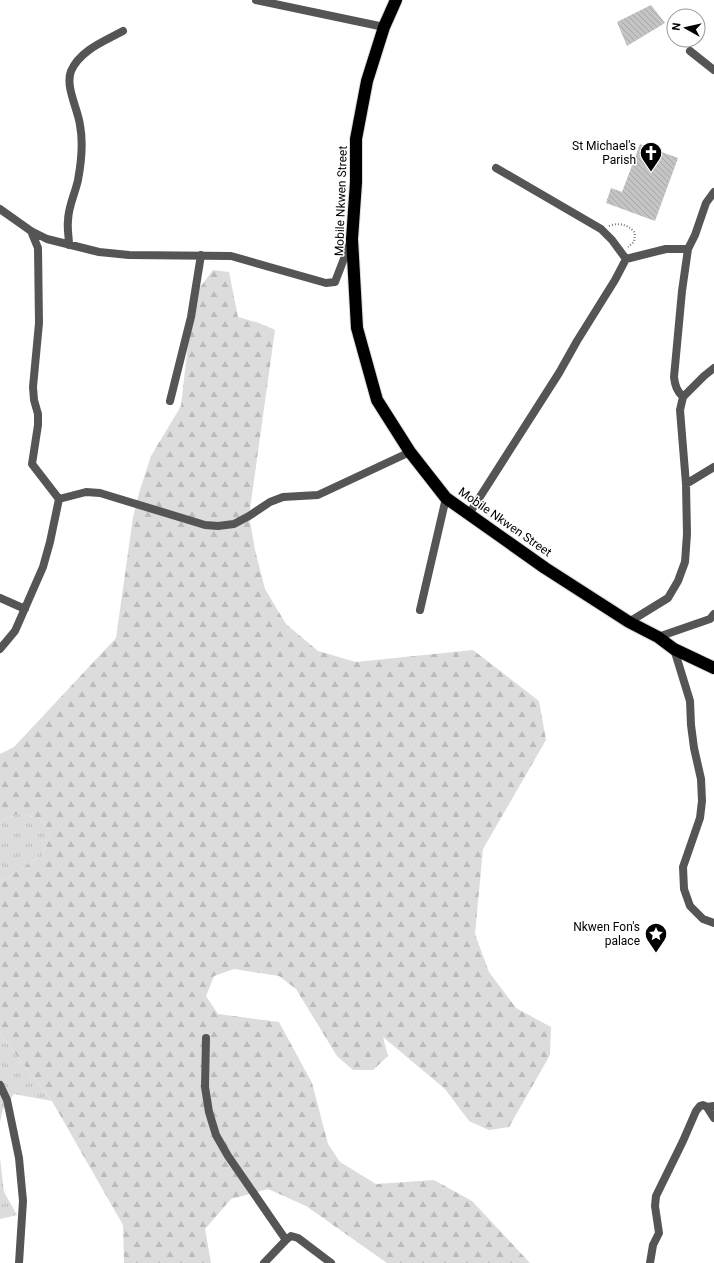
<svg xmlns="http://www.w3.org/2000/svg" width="714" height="1263" font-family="Roboto,sans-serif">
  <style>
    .grass { fill: url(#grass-tufts) }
    .forest { fill: url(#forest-firs) }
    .building { fill: url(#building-back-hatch) }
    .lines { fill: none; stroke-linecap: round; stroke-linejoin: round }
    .highway-casing { stroke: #dbdbdb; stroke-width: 14 }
    .path { stroke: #777; stroke-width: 2; stroke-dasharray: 1 2; stroke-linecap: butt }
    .street { stroke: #555; stroke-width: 8 }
    .highway { stroke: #000; stroke-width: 12 }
    .labels { text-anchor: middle; stroke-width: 3; stroke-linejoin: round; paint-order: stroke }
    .poi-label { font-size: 12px; fill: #000; stroke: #fff; text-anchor: end }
    .street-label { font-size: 12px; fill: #000; stroke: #fff }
  </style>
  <defs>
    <pattern id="grass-tufts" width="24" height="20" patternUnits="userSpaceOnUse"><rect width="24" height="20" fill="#dcdcdc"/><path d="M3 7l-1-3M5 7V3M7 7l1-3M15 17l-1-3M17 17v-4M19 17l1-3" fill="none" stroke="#bbb"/></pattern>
    <pattern id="forest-firs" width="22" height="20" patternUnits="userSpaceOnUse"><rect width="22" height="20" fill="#dcdcdc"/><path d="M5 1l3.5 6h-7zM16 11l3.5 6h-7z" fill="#bbb"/></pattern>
    <pattern id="building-back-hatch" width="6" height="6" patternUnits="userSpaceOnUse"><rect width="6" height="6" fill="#c4c4c4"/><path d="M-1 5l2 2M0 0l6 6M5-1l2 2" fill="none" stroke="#a7a7a7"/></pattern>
  </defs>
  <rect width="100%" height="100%" fill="#fff"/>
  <path class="grass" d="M19,814L39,818L51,833L43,855L0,882V821Z
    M0,1034L52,1101L14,1094L3,1109L0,1122Z
    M0,1158L4,1192L17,1215L0,1219Z"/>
  <path class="forest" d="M213,270L229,272L238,317L259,323L275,330L249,516L255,550L265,589L286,624L318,651L356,662L473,650L539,701L546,740L483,849L475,934L489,972L516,1008L551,1027L550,1055L509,1127L489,1130L469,1121L445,1089L383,1037L388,1056L373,1070H353L337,1056L296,989L279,976L234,969L214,976L206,996L218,1014L279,1022L312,1083L328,1144L340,1162L376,1184L434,1180L472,1201L530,1263H387L306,1206L268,1189L231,1199L205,1229L211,1263H124L123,1225L52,1101L0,1034V882L43,855L51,833L39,818L19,814L0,821V754L14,747L116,638L133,517L139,493L151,456L181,406L191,317L195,294Z"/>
  <path class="building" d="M651,5L665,23L627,46L617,22Z
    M640,144L678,158L655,221L606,203L611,188L622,192Z"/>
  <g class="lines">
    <g class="highway-casing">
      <path id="highway" d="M396,0L384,27L367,81L356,139V182L352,239L357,328L377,400L410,452L446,498L545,568L629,622L658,637L674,649L714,668"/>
    </g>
    <path class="path" d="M609,226C620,222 629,225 635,233L634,242L628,247"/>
    <path class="street" d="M256,0L384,27
      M690,51L714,70
      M0,209L31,231L47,239L99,252L129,255L231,256L326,283L335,282L350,243
      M31,231L38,248L39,323L33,387L34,400L38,414V425L32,464L59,499
      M69,245C69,237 67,229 68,221C68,207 75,194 78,180C81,164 83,141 80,125C78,109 65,87 71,71C80,50 105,41 123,31
      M626,259L666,249H688
      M683,397C677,391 675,386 674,377L682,291L688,249L695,235L706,203L714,192
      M170,401L191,317L201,255
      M686,484L714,467
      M59,499L86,492L100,493L205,525L218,526L234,524L249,516L270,502L283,497L318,495L410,452
      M469,514L559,373L577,341L615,280L626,259L612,240L601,229L496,168
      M0,598L25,609
      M420,610L446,498
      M629,622L668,598L678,581L685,562L687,534L686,484L680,410L683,397L704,376L714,368
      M658,637L710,619L714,614
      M0,649L15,631L43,567L50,542L59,499
      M674,649L690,701L691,725L694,748L701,779L702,801L700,818L683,867L684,889L690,906L703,919L714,923
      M206,1038L205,1087L209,1112L216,1135L228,1156L286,1240
      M0,1085L7,1100L19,1158L23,1201L19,1263
      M707,1107L714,1118
      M264,1263L286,1240L291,1236L298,1238L331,1263
      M650,1263L653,1245L659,1233L655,1206L656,1196L683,1141L696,1111L700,1106L703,1105L707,1107L714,1106"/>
    <use href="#highway" class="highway"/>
  </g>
  <defs>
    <g id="church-pin" transform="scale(1.15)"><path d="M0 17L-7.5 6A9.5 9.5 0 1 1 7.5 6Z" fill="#000" stroke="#fff"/><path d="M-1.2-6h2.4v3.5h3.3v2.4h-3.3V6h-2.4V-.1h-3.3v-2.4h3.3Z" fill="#fff"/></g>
    <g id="sight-pin" transform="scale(1.15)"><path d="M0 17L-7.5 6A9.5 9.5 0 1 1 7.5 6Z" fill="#000" stroke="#fff"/><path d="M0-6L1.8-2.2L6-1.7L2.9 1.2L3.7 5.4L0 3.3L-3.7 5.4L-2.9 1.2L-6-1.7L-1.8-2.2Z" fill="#fff"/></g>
  </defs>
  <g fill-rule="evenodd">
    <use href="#church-pin" x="651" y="153"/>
    <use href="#sight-pin" x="656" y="934"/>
  </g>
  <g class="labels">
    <g class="poi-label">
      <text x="636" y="150">St Michael's<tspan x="636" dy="14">Parish</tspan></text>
      <text x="640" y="931">Nkwen Fon's<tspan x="640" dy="14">palace</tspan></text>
    </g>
    <g class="street-label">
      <text transform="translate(341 201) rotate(-88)" y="4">Mobile Nkwen Street</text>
      <text transform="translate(505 522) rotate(35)" y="4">Mobile Nkwen Street</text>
    </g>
  </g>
  <g transform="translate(686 28) rotate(278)"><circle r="19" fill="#ffffff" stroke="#999999"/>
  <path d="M0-3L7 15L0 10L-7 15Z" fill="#000000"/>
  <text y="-6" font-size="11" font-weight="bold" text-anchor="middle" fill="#000000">N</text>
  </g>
</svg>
